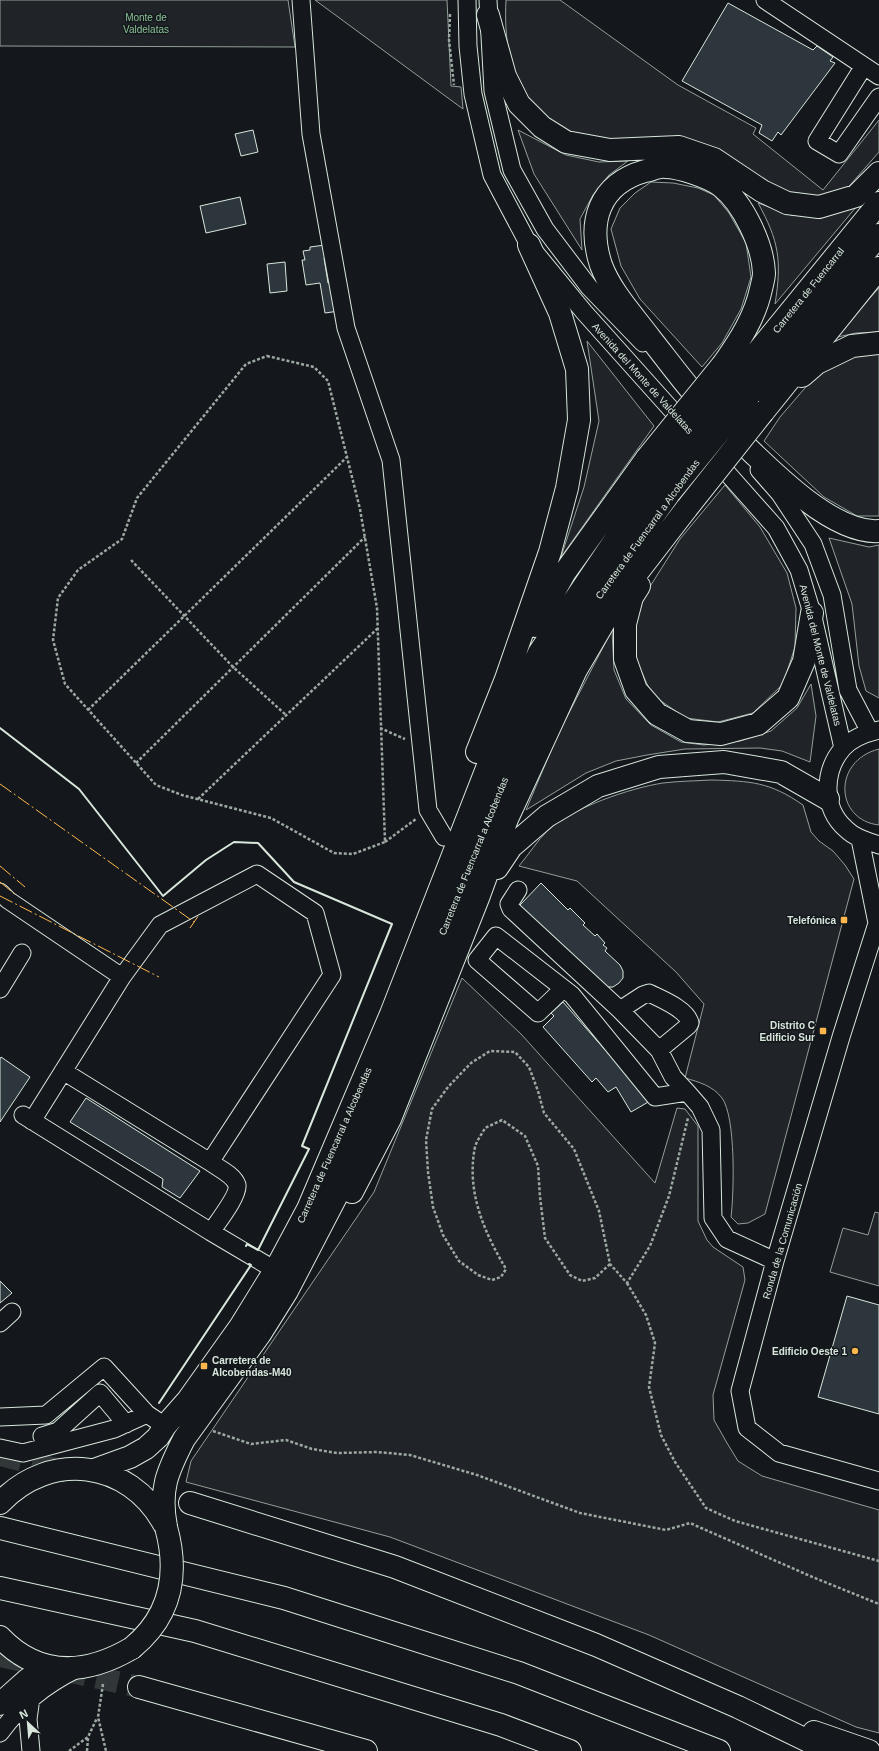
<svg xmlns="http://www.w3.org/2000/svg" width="879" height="1751" font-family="Arial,sans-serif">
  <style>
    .green { fill: #202428; stroke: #939e99 }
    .building { fill: #2c363c; stroke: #d8e6dc }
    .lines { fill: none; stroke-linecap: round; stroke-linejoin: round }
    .highway-tunnel { stroke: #313739; stroke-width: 22; stroke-dasharray: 22 11; stroke-linecap: butt }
    .minor-casing { stroke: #d8e6dc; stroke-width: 19 }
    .highway-casing { stroke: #d8e6dc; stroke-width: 24 }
    .path { stroke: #9da8a2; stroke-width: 2.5; stroke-dasharray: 3 2; stroke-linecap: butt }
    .minor { stroke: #14181c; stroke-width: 17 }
    .highway { stroke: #14181c; stroke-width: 22 }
    .highway-bridge-casing { stroke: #d8e6dc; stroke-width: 24; stroke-linecap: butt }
    .highway-bridge { stroke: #14181c; stroke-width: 22 }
    .wall { stroke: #d8e6dc; stroke-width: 2 }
    .power { stroke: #ffb74d; stroke-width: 1; stroke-dasharray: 14 3 2 3; stroke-linecap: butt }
    .poi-dot { fill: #ffb74d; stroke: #14181c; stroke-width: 1.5 }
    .labels { text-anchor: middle; stroke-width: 3; stroke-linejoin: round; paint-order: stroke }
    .park-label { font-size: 10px; fill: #8ac095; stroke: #14181c }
    .street-label { font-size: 10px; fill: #d8e6dc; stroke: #14181c }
    .poi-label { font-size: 10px; font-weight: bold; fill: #d8e6dc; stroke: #14181c; text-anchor: end }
  </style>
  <rect width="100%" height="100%" fill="#14181c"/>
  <path class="green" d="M0,0H288L295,47L0,46Z
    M315,0H447L451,86L461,87L463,109Z
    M506,0H560L678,85L756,128L753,134L823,190L879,120V152L844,192L813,200L563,130C554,123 542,116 534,107C509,76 504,39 506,0Z
    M518,130L566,155L599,162L628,161L609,175L593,195L580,219L582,250L534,174Z
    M651,182L673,183L698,188L714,195L729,213L746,243L751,277L741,309L722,343L702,367L640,299L621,266L611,229L620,208L635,193Z
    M758,203L791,215L825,217L857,206L775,304C782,261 779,241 758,203Z
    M879,288V332L856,333L833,338Z
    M587,341L654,426L561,557L584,487L599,421Z
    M879,352V516H857L824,497L764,441L780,417L817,374L853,356Z
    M725,485L760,527L787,573L796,608L795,647L783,684L753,713L718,722L686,718L652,695L635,657L637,607L680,539Z
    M829,538L869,547L879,545V698L866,691L859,666L852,604Z
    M612,630L614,670L626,699L651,725L681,742L704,745L740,741L771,731L797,708L811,684L816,716L810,762L782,751L760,748L685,749L647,755L616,761L586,773L526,810L558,734Z
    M879,749V825C835,820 832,761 879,749Z
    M711,780C751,781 770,782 803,805L811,832L819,841L833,851L845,865L854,879L765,1214L748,1223L738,1224L731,1217C734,1193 736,1117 722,1098C713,1086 699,1082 685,1078L704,1004L676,972L577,881L519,866C529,854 537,841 548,830C572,808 630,788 663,783C679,781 695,781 711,780Z
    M462,978L521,1034L655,1183L677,1108L685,1109L698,1126V1221L707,1240L713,1247L743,1267L745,1280L713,1395L714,1420L727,1443L738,1461L762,1476L879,1510V1733L856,1727L649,1635L390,1537L186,1482L191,1461L374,1192Z
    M875,1212L879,1213V1286L830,1272L843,1228L868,1235Z"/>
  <path class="building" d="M728,3L813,50L817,46L833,57L830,61L835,63L781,135L778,132L772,141L759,133L762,125L682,81Z
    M253,130L258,152L241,156L235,134Z
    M240,197L246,224L206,233L200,206Z
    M325,245L327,257L324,258L328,283L334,282L339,311L325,313L320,283L306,285L302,260H305L303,251L310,250V247Z
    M285,262L287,291L270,293L267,264Z
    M541,883L568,910L570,908L585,923L583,925L595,936L597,934L605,943L603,945L607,948L605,951L620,965L623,971V978L619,983L613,987H607L546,932L520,905Z
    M563,1002L650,1101L631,1112L616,1087L608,1092L596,1078L592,1082L543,1027L554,1016L551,1013Z
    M1,1057L30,1077L0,1122V1059Z
    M86,1098L200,1171L180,1198L162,1187L163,1179L70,1122Z
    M0,1281L12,1293L0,1303Z
    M847,1296L879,1305V1414L818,1397Z"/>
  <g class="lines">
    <path class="highway-tunnel" d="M0,1455L67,1472
      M0,1656L139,1687"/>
    <g class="minor-casing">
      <path id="minor" d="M301,0L311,134L346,328L391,460L428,810L444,837
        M467,0L468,46L473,94L492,175L529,245L584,312L687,427
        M488,0L493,91L512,170L545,229L589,287L643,343
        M765,0L879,76
        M864,66L817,141L839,154L879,97
        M713,457L776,528L799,570L812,613L843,748
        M759,470L780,494L813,544L832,595L848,690L870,732
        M879,730C866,733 852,738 843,748C823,771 822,808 846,829C855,838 867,841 879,845
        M860,839L877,923
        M518,890L509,904L511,909L620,1010L659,1050L673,1077L687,1092
        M0,892L8,900L122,977L160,925L257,874L315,913L332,975L210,1162
        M879,917L841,1037L775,1261L740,1391L747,1428L779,1453L879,1481
        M0,989L22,953
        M563,989L538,1013L477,960L496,936L572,995L655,1097L687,1092L700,1107L711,1130L713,1218L727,1239L775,1261
        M620,1010L643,995L649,993C661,999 687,1009 690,1023L688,1026L659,1050
        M63,1071L210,1162C218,1168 234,1175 237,1185C239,1195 217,1223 211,1232L275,1270
        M23,1115L211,1232
        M32,1121L122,977
        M0,1323L12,1312
        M0,1417L46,1415L104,1367L147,1414
        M44,1441L42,1436L58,1431L100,1393L126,1424
        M0,1448L23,1453L114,1429L147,1414L156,1420
        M0,1733C21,1704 45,1685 77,1669
        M31,1751L28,1719L31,1698"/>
    </g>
    <g class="highway-casing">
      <path id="highway" d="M488,15L505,76L519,104L542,127L566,142L610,150L679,147L714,159L762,191L787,203L819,207L856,196L879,173
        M724,363C740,340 755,317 761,289C762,284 764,278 764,273C763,245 743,203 721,186C709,177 679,167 665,167C659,166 651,170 645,171C599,184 587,222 601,265C611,292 633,315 650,338C673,367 694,397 722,423C757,456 828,535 879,531
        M802,376L817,363L852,346L879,343
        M737,377L879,203
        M750,394L879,235
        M763,412L879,268
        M639,586L632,597L625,624V659L636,690L657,714L688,731L721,734L758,724L788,698L804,661L812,613
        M535,626L565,572L647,458
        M477,752L506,679L550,552L567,488L579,420L577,369L560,313L529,245
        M497,868L511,847L547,816L598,786L659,767L724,762L781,772L828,799
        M352,1192L390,1119L478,898L507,819L576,670L620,595L687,508
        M94,1470L130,1457L146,1448L158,1437L165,1426L188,1400L240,1327L277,1267L308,1209L391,1014L498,740L539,653L659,475
        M0,1503C50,1450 129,1460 164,1524
        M190,1503L395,1567L596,1645L738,1707L829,1751
        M166,1527C159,1490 167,1472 184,1439L260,1334L287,1291L339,1191L514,753L558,660L602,587L671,491
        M0,1528L284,1598L519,1673L719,1751
        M0,1588L195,1631L501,1725L570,1751
        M0,1637C39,1678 86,1675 132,1648
        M139,1687L366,1751
        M0,1704L27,1680L48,1666
        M814,1732L869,1751"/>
    </g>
    <path class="path" d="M450,14L449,40L454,85
      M267,356L314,367L328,381L360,509L377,608L385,842L353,854L334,853L271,818L182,795L156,785L65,684L53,640L58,598L78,570L122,539L137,498L246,364Z
      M131,560L233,667L286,715
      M88,710L347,457
      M380,728L405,739
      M136,763L365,537
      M198,799L377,629
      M385,842L416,819
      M610,1264L595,1278L582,1281L570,1275L545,1238L540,1197L538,1166L525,1136L502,1120L485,1128C482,1134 477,1140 475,1147C466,1191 484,1232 506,1269L501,1277L492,1280L478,1275L459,1261L443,1235L433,1207L428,1172L426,1140L432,1109L448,1087L471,1063L490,1051L515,1052L529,1067L538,1091L544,1113L574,1149L599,1211L610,1264L627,1283L650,1246L669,1196L688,1118
      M627,1283L646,1315L655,1343L649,1387L661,1435L675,1462L706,1508L735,1521L879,1561
      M213,1431L251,1444L286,1440L312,1449L337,1453L377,1452L410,1455L477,1475L580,1513L666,1530L690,1523L810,1576L879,1604
      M103,1684L98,1717L106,1751
      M69,1751L88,1737L97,1718
      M87,1751L88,1738"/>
    <use href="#minor" class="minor"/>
    <use href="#highway" class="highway"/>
    <g class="highway-bridge-casing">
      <path id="highway-bridge" d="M647,458L724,363
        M659,475L737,377
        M671,491L750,394
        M687,508L763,412
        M132,1648C171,1616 179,1574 166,1527"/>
    </g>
    <use href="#highway-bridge" class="highway-bridge"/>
    <path class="wall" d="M0,728L79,789L163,896L206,860L234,842L258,843L294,882L392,924L302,1146L309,1149L258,1250L247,1244L246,1246
      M159,1403L251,1265L249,1264"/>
    <path class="power" d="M0,784L194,922
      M0,866L25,887
      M0,882L16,895
      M0,896L159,977
      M190,928L199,915"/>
  </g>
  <g class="poi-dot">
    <rect x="840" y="916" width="8" height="8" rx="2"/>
    <rect x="819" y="1027" width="8" height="8" rx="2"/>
    <circle cx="855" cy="1351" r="4"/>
    <rect x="200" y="1362" width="8" height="8" rx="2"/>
  </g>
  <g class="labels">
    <g class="park-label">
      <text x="146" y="21">Monte de<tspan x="146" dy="12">Valdelatas</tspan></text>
    </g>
    <g class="street-label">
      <text transform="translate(808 290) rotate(-51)" y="4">Carretera de Fuencarral</text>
      <text transform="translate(643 378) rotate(48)" y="4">Avenida del Monte de Valdelatas</text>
      <text transform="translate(647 529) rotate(-54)" y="4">Carretera de Fuencarral a Alcobendas</text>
      <text transform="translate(821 655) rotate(76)" y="4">Avenida del Monte de Valdelatas</text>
      <text transform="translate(473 856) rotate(-68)" y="4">Carretera de Fuencarral a Alcobendas</text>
      <text transform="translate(334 1145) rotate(-66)" y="4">Carretera de Fuencarral a Alcobendas</text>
      <text transform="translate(782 1241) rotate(-74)" y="4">Ronda de la Comunicación</text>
    </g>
    <g class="poi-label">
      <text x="836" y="924">Telefónica</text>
      <text x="815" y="1029">Distrito C<tspan x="815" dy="12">Edificio Sur</tspan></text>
      <text x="847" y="1355">Edificio Oeste 1</text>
      <text x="212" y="1364" text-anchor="start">Carretera de<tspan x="212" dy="12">Alcobendas-M40</tspan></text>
    </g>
  </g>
  <g transform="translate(28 1723) rotate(334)" stroke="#14181c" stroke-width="3" paint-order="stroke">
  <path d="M0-3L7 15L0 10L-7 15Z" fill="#d8e6dc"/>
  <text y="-6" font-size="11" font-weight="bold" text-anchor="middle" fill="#d8e6dc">N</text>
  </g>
</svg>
